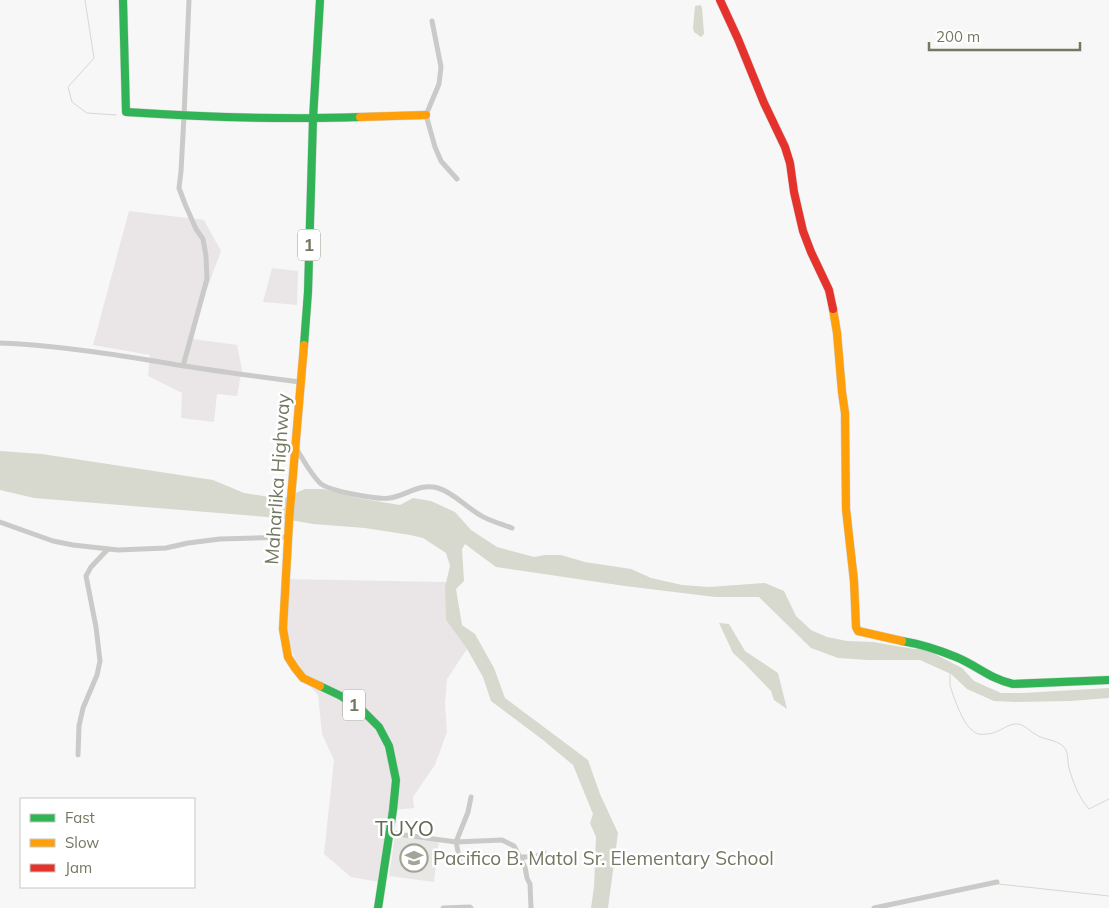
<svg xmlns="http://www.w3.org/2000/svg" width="1109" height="908" font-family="Mulish,sans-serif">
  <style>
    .built { fill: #e8e7e6 }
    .green { fill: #eae6e8 }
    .water { fill: #d7d8ce }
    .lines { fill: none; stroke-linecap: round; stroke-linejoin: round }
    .stream { stroke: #d7d8ce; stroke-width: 1 }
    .fast-casing { stroke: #d3d4d2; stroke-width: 9 }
    .slow-casing { stroke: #d3d4d2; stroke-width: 9 }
    .jam-casing { stroke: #d3d4d2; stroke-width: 9 }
    .street { stroke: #cacac8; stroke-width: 5 }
    .fast { stroke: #30b455; stroke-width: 8 }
    .slow { stroke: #ff9f0a; stroke-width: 8 }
    .jam { stroke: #e5322d; stroke-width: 8 }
    .labels { text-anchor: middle; stroke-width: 5; stroke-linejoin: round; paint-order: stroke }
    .shield { fill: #fff; stroke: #9ca090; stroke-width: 1 }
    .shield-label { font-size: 18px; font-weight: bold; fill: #727861 }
    .street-label { font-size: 19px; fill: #727861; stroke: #fff }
    .poi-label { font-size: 19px; fill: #727861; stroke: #fff; text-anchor: start }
    .quarter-label { font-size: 21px; letter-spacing: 1px; fill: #656a57; stroke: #fff }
  </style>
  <rect width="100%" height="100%" fill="#f7f7f7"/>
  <path class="built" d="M395,834L439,840L434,882L389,876Z"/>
  <path class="green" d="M129,211L204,220L221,251L202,302L193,339L237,345L242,369L237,396L217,394L214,422L181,418L182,393L148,376L150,355L93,345Z
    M272,268L298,271L297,305L263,302Z
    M286,579L446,582V620L467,649L447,679L445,703L447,732L435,765L413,797L414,808L393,810L379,882L351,877L324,854L334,760L322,734L318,695L303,678L283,629Z"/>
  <path class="water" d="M701,5L702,8L704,34L701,37L694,32L693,28L695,6Z
    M0,451L42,454L213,480L244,493L282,499L305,489H323L358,498L400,505L413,498L431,501L455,512L471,530L497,547L534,557L545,555H561L585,562L631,569L651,578L682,585L709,587L765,583L784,591L796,616L811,630L827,637L847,641L873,642L914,649L923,648L962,668L974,681L1001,693H1023L1109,688V698L1070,701L1016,702L994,701L967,689L951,674L920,660H868L838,658L811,648L759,597H715L625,586L496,567L465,544L462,549L464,581L456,589L462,625L475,634L494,668L505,698L588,760L600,794L618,833L608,908H591L594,887L596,837L590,823L593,814L573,765L543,740L491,701L483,677L467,649L446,620L445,587L450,566L446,553L423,538L410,535L365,528L313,524L280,518L34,498L0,490Z
    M719,623L729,624L745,651L778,673L787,709L774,700L771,691L744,663L733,653Z"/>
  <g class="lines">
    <path class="stream" d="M85,0L94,58L68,87L72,102L87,113L116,115
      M950,673C950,677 950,681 950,685C953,696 963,724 972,730C976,734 980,735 986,734C998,734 1005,725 1015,724C1023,723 1028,730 1035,734C1043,740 1055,739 1063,746C1069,752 1067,760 1069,768C1073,782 1079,798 1089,809L1109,799
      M998,884L1109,896"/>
    <g class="fast-casing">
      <path id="fast" d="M123,0L126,112C204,117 282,120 360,117
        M304,345L308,292L313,119L320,0
        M902,641C920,644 939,650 956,657C976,665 990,679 1013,684L1109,680
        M320,686L341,696L363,711L379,727L389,746L396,780L393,810L378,908"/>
    </g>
    <g class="slow-casing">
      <path id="slow" d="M360,117L426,115
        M833,309L837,333L842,392L845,413L846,509L854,581L856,627L858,631L902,641
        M304,345L289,522L283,629L288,657L295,668L303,678L320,686"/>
    </g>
    <g class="jam-casing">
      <path id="jam" d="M720,0L738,39L764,103L785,147L790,163L794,192L803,231L811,252L829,290L833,309"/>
    </g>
    <path class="street" d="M432,21L441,67L439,84L426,115L435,147L441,161L457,179
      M0,343C54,345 107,353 160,362C206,370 253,376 300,382
      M183,366L207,279L206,256L203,239L196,229L185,204L179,188L181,171L184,116L189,0
      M296,448C303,459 310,473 320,483C328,491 378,500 390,498C408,495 418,483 438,488C454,493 466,507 480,515C489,521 502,524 512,528
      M0,522L53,541L73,545L118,550L166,548L188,543L220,539L288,537
      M78,755L79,726L83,708L97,675L100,661L96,627L86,576L91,567L108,549
      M390,833L456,842L502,840L514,846L525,867L527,878L530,884L531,908
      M520,857H535L544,852
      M460,861L456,842L468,812L471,797
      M443,908L470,907L471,908
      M874,908L997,882"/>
    <use href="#fast" class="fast"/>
    <use href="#slow" class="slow"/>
    <use href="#jam" class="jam"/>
  </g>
  <defs>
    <g id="school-ring" transform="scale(1.4375)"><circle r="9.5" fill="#fff" stroke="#a1a496" stroke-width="1.5"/><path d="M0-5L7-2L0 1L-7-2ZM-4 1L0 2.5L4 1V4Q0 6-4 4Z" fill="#a1a496"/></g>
  </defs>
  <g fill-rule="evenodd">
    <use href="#school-ring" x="414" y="858"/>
  </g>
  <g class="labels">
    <g class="shield">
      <rect x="298" y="229.5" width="22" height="31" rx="4"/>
      <rect x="343" y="689.5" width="22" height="31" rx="4"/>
    </g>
    <g class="shield-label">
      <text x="309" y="251">1</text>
      <text x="354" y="711">1</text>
    </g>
    <g class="street-label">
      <text transform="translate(277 479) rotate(-86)" y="7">Maharlika Highway</text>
    </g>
    <g class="poi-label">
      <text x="433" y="865">Pacifico B. Matol Sr. Elementary School</text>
    </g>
    <g class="quarter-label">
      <text x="405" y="836">TUYO</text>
    </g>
  </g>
  <rect x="20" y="798" width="175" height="90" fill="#ffffff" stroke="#c7c9c0"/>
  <rect x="30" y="814" width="25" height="8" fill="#30b455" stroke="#c7c9c0"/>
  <text x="65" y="823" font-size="15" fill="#727861">Fast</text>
  <rect x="30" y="839" width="25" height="8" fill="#ff9f0a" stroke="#c7c9c0"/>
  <text x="65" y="848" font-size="15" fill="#727861">Slow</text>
  <rect x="30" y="864" width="25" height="8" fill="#e5322d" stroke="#c7c9c0"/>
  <text x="65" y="873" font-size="15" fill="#727861">Jam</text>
  <path d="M929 42v8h151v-8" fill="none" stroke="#727861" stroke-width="2.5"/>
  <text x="936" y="42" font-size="15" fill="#727861" stroke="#ffffff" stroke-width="4" paint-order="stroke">200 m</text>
</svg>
